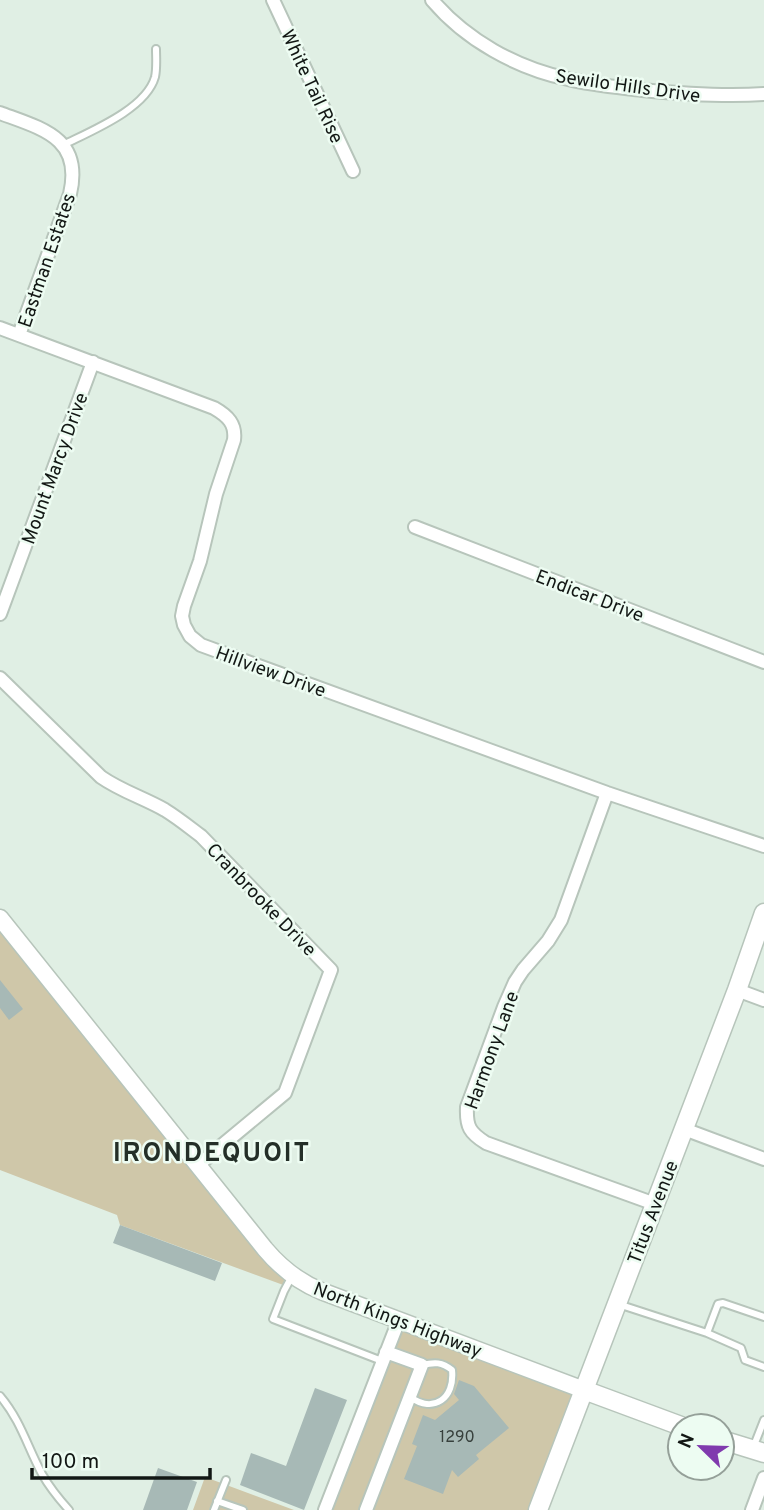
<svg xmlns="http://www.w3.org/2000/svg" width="764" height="1510" font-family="Overpass,sans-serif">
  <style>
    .green { fill: #cfc7a9 }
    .building { fill: #a7b9b6 }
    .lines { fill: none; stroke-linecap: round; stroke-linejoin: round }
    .service-casing { stroke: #b7c5bb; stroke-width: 10 }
    .minor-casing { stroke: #b7c5bb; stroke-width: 16 }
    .tertiary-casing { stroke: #b7c5bb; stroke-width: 19 }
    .secondary-casing { stroke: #b7c5bb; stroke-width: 21 }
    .service { stroke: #fff; stroke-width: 6 }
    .minor { stroke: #fff; stroke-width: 12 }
    .tertiary { stroke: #fff; stroke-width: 16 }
    .secondary { stroke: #fff; stroke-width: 18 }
    .labels { text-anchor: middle; stroke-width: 5; stroke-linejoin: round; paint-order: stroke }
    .number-label { font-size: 16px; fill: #37403c }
    .street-label { font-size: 19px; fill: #121714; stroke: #edfcf2 }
    .district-label { font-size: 26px; font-weight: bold; letter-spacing: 2px; fill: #242f28; stroke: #edfcf2 }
  </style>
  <rect width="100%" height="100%" fill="#e0efe4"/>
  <path class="green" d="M0,919L292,1276L286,1286L120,1225L117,1215L0,1170Z
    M397,1319L584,1390L538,1510H325Z
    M205,1477L294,1510H193Z"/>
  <path class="building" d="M0,980L23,1009L9,1020L0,1008Z
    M120,1225L222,1263L215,1281L113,1243Z
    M459,1380L474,1386L509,1428L476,1455L479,1459L458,1477L452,1470L443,1494L404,1479L417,1446L412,1444L423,1415L435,1420L459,1400L454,1394Z
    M315,1388L347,1400L304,1510L240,1485L251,1453L286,1466Z
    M158,1468L197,1482L187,1510H143Z"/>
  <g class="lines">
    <g class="service-casing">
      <path id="service" d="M63,145C91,131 146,109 155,77C157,68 156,57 156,49
        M292,1276L284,1291L273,1319L382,1361
        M618,1304L707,1333L718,1304L723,1303L764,1317
        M707,1333L741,1348L745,1360L764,1367
        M0,1396C21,1421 27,1446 42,1474C50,1488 59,1499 69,1510
        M410,1397C434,1414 455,1398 452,1370C442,1362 435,1362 422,1365
        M753,1448L764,1420
        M217,1501L243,1510
        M214,1510L226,1480"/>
    </g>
    <g class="minor-casing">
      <path id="minor" d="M273,0L353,171
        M432,0C466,40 516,68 568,79C592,85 617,87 642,90C683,94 723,97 764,94
        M0,113C43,129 83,138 70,194L19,335
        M0,328L214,408C228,416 236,424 234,440L216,494L200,561L184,606L182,616L184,625L190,636L201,645L607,793L764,846
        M415,527L764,662
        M0,614L93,362
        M0,678L101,777C121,791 144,798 165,810C178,818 189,827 201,836L331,970L285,1093L197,1166
        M607,793L561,920L548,941L523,970L515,982L504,1007L467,1107C466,1127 470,1133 486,1143L655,1204
        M737,990L764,1000
        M684,1129L764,1159
        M325,1510L399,1320
        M366,1510L422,1365L386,1352
        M752,1510L764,1478"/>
    </g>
    <g class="tertiary-casing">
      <path id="tertiary" d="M0,918L265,1249C281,1268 299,1282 321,1291L584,1390"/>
    </g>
    <g class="secondary-casing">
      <path id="secondary" d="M584,1390L681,1426
        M722,1440L764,1453
        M538,1510L737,990L764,913"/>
    </g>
    <use href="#service" class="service"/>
    <use href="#minor" class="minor"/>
    <use href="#tertiary" class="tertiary"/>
    <use href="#secondary" class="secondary"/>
  </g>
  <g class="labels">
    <g class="number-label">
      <text x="457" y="1442">1290</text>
    </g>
    <g class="street-label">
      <text transform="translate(628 85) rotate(8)" y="7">Sewilo Hills Drive</text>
      <text transform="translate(313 86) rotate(65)" y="7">White Tail Rise</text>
      <text transform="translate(46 260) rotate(-71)" y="7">Eastman Estates</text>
      <text transform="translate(54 468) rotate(-70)" y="7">Mount Marcy Drive</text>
      <text transform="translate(590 595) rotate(21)" y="7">Endicar Drive</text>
      <text transform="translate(271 671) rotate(20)" y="7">Hillview Drive</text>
      <text transform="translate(262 899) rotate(46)" y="7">Cranbrooke Drive</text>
      <text transform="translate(491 1050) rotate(-70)" y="7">Harmony Lane</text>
      <text transform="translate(652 1212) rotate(-69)" y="7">Titus Avenue</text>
      <text transform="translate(398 1319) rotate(21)" y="7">North Kings Highway</text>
    </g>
    <g class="district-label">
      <text x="212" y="1161">IRONDEQUOIT</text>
    </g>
  </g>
  <g transform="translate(701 1447) rotate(293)"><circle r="33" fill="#edfcf2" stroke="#95a099" stroke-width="2"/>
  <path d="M0-5L12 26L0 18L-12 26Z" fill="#803aae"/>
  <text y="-10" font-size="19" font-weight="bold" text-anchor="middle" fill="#121714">N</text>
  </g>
  <path d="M32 1468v10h178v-10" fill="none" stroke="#121714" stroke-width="3.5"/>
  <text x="42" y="1468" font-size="21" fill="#121714" stroke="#edfcf2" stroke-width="5" paint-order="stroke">100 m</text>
</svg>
